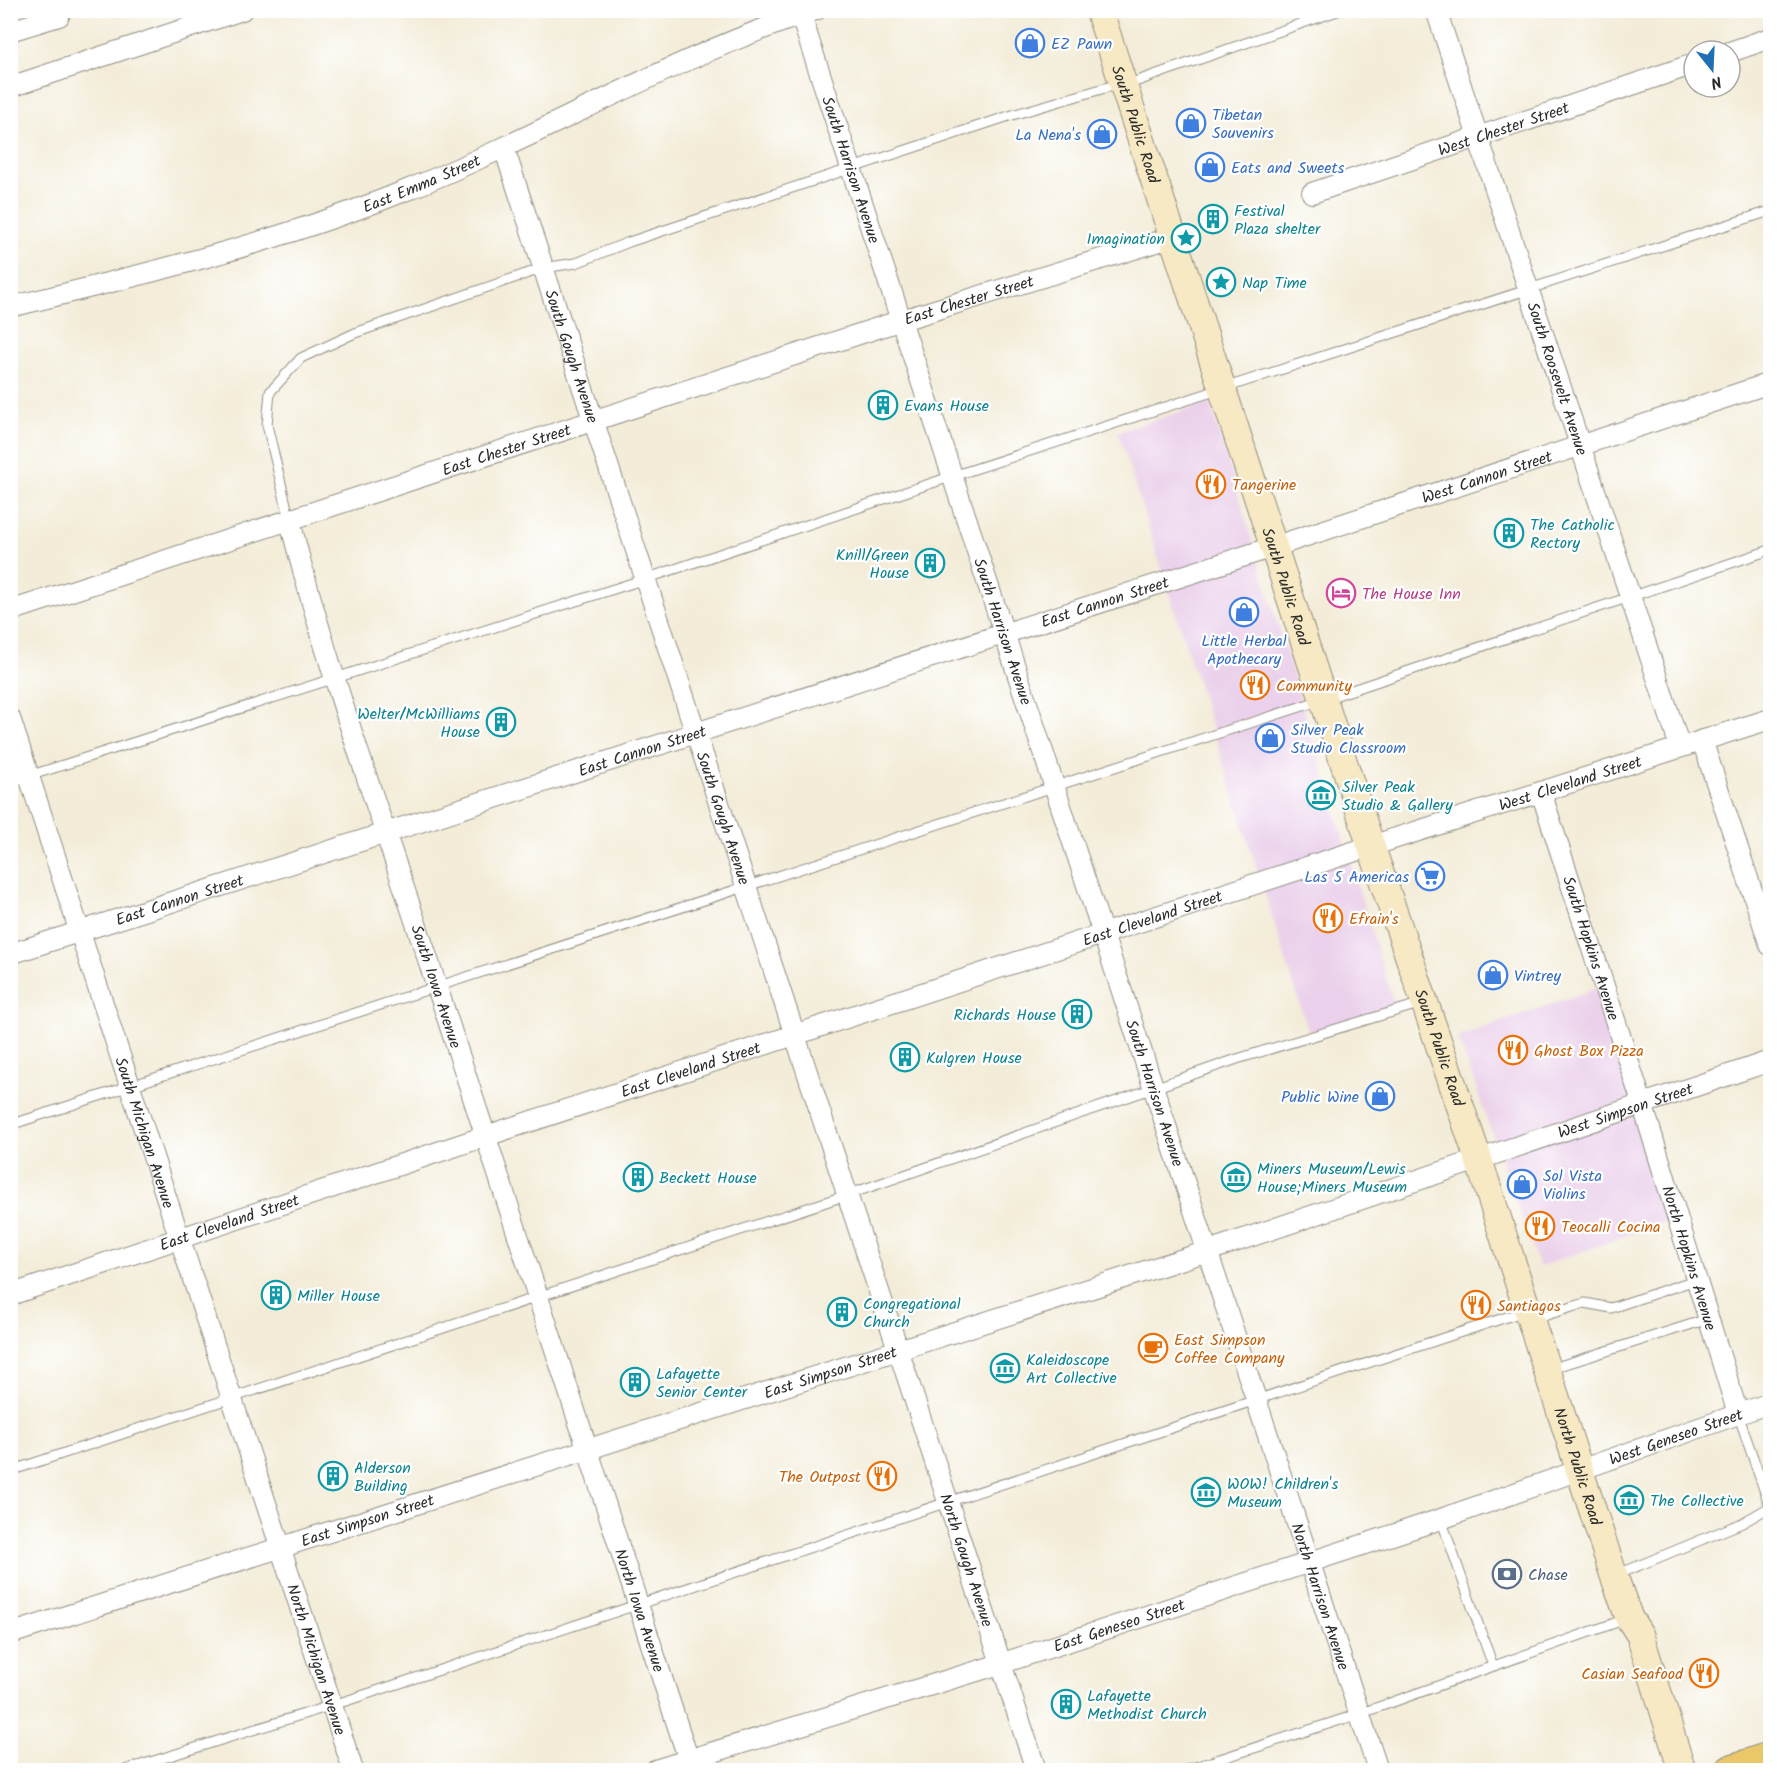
<svg xmlns="http://www.w3.org/2000/svg" width="1781" height="1781" font-family="Kalam,sans-serif">
  <style>
    .built { fill: #ebd1eb }
    .lines { fill: none; stroke-linecap: round; stroke-linejoin: round }
    .lane-casing { stroke: #8f8c82; stroke-width: 11 }
    .street-casing { stroke: #8f8c82; stroke-width: 22 }
    .secondary-casing { stroke: #8f8c82; stroke-width: 29 }
    .primary-casing { stroke: #8f8c82; stroke-width: 32 }
    .lane { stroke: #fff; stroke-width: 9 }
    .street { stroke: #fff; stroke-width: 20 }
    .secondary { stroke: #f7e9c3; stroke-width: 27 }
    .primary { stroke: #eac769; stroke-width: 30 }
    .labels { text-anchor: middle; stroke-width: 4.5; stroke-linejoin: round; paint-order: stroke }
    .shop-label { font-size: 16px; fill: #366cbe; stroke: #fff; text-anchor: start }
    .street-label { font-size: 16px; fill: #2b2b2b; stroke: #fff }
    .culture-label { font-size: 16px; fill: #0d838f; stroke: #fff; text-anchor: start }
    .food-label { font-size: 16px; fill: #c56008; stroke: #fff; text-anchor: start }
    .hotel-label { font-size: 16px; fill: #b23c85; stroke: #fff; text-anchor: start }
    .service-label { font-size: 16px; fill: #4e5e75; stroke: #fff; text-anchor: start }
  </style>
  <rect width="100%" height="100%" fill="#fff"/>
  <filter id="ink" filterUnits="userSpaceOnUse"><feTurbulence type="fractalNoise" baseFrequency=".0167" numOctaves="2"/><feDisplacementMap in="SourceGraphic" scale="12" xChannelSelector="R" yChannelSelector="G"/><feConvolveMatrix kernelMatrix="1 2 1 2 8 2 1 2 1" color-interpolation-filters="sRGB"/></filter>
  <filter id="wash" filterUnits="userSpaceOnUse"><feTurbulence type="fractalNoise" baseFrequency=".008" numOctaves="4" result="noise"/><feDisplacementMap in="SourceGraphic" scale="24" xChannelSelector="R" yChannelSelector="G"/><feGaussianBlur stdDeviation="1.35" result="paint"/><feColorMatrix in="noise" values="0 0 0 0 0 0 0 0 0 0 0 0 0 0 0 0 0 1.4 0 .05"/><feComposite in="paint" operator="in"/></filter>
  <g filter="url(#wash)">
    <rect width="100%" height="100%" fill="#f3ecd8"/>
    <path class="built" d="M1210,402L1395,1008L1309,1033L1118,432Z
      M1600,987L1672,1219L1539,1267L1458,1037Z"/>
  </g>
  <g filter="url(#ink)">
    <g class="lines">
      <g class="lane-casing">
        <path id="lane" d="M1126,85L1340,10
          M290,521L267,425L270,392L301,358L355,333L543,268L576,263L629,242L1009,116L1122,83
          M10,782L645,579L953,476L1770,211
          M1756,901L1770,896
          M10,1125L1346,692L1770,550
          M1534,1319L1585,1303L1611,1308L1695,1280
          M1550,1369L1708,1319
          M1738,1414L1770,1507
          M10,1471L847,1195L1237,1059L1422,1003
          M1441,1519L1493,1666
          M1616,1575L1742,1523L1770,1507
          M125,1770L352,1699L1525,1311
          M1186,1770L1359,1714L1626,1619"/>
      </g>
      <g class="street-casing">
        <g id="street">
          <path id="s1" d="M799,10L1378,1770"/>
          <path id="s2" d="M1436,10L1680,747"/>
          <path d="M10,31L59,16L61,10"/>
          <path d="M1730,52L1770,38"/>
          <path d="M10,87L242,10"/>
          <path id="s3" d="M504,148L1036,1770"/>
          <path id="s4" d="M1312,193L1694,64"/>
          <path id="s5" d="M10,307C142,275 276,243 402,192C542,136 672,57 816,10"/>
          <path id="s6" d="M290,521C330,681 388,836 439,993C524,1252 608,1511 692,1770"/>
          <path id="s7" d="M10,611L902,320L1173,237"/>
          <path id="s8" d="M10,718L353,1770"/>
          <path d="M1702,740L1770,945"/>
          <path id="s9" d="M1541,792L1642,1103L1738,1414"/>
          <path id="s10" d="M10,954L1273,547L1770,383"/>
          <path id="s11" d="M10,1295L486,1136L1371,846L1770,719"/>
          <path id="s12" d="M10,1634L1208,1251L1770,1061"/>
          <path id="s13" d="M655,1770L1000,1664L1441,1519L1770,1403"/>
        </g>
      </g>
      <g class="secondary-casing">
        <g id="secondary">
          <path id="s14" d="M1099,10L1371,846L1479,1161L1614,1576L1629,1618L1640,1635L1682,1770"/>
        </g>
      </g>
      <g class="primary-casing">
        <path id="primary" d="M1730,1770L1770,1757"/>
      </g>
      <use href="#lane" class="lane"/>
      <use href="#street" class="street"/>
      <use href="#secondary" class="secondary"/>
      <use href="#primary" class="primary"/>
    </g>
  </g>
  <defs>
    <g id="shop-ring" transform="scale(1.5)"><circle r="9.5" fill="#fff" stroke="#3f7fe0" stroke-width="1.5"/><path d="M-5-2.5h2.3a2.7 3.5 0 0 1 5.4 0H5L5.5 6h-11ZM-1.5-2.5h3a1.5 2.3 0 0 0-3 0Z" fill="#3f7fe0"/></g>
    <g id="building-ring" transform="scale(1.5)"><circle r="9.5" fill="#fff" stroke="#0f9aa8" stroke-width="1.5"/><path d="M-4-6H4V6H1V3H-1V6H-4ZM-2.5-4.3h1.7v1.8h-1.7ZM.8-4.3h1.7v1.8H.8ZM-2.5-1h1.7V.8h-1.7ZM.8-1h1.7V.8H.8Z" fill="#0f9aa8"/></g>
    <g id="sight-ring" transform="scale(1.5)"><circle r="9.5" fill="#fff" stroke="#0f9aa8" stroke-width="1.5"/><path d="M0-6L1.8-2.2L6-1.7L2.9 1.2L3.7 5.4L0 3.3L-3.7 5.4L-2.9 1.2L-6-1.7L-1.8-2.2Z" fill="#0f9aa8"/></g>
    <g id="restaurant-ring" transform="scale(1.5)"><circle r="9.5" fill="#fff" stroke="#e8710a" stroke-width="1.5"/><path d="M-5-6h1v4h1v-4h1v4h1v-4h1v5L-1.5 .5V6h-2V.5L-5-1ZM5-6V6H3V1.5H1.5Q1.5-4 5-6Z" fill="#e8710a"/></g>
    <g id="hotel-ring" transform="scale(1.5)"><circle r="9.5" fill="#fff" stroke="#d1479c" stroke-width="1.5"/><path d="M-6-4.5h1.5V1H6V5H4.5V3h-9V5H-6ZM-4 0a1.8 1.8 0 1 1 3.6 0ZM.5 0V-2.5h3Q6-2.5 6 0Z" fill="#d1479c"/></g>
    <g id="museum-ring" transform="scale(1.5)"><circle r="9.5" fill="#fff" stroke="#0f9aa8" stroke-width="1.5"/><path d="M0-6L6-3V-2H-6V-3ZM-5-1h2V3h-2ZM-1-1h2V3h-2ZM3-1h2V3H3ZM-6 4H6V6H-6Z" fill="#0f9aa8"/></g>
    <g id="supermarket-ring" transform="scale(1.5)"><circle r="9.5" fill="#fff" stroke="#3f7fe0" stroke-width="1.5"/><path d="M-6-5.5h2.5l.6 2H6L4.5 2H-2.5L-4.4-4H-6ZM-1.5 3.2a1.3 1.3 0 1 0 .1 0ZM3 3.2a1.3 1.3 0 1 0 .1 0Z" fill="#3f7fe0"/></g>
    <g id="cafe-ring" transform="scale(1.5)"><circle r="9.5" fill="#fff" stroke="#e8710a" stroke-width="1.5"/><path d="M-5.5-4.5H6V0H3Q3 3.5 0 3.5H-2.5Q-5.5 3.5-5.5 0ZM3-3.2v2h1.7v-2ZM-6 4.5H4V6H-6Z" fill="#e8710a"/></g>
    <g id="bank-ring" transform="scale(1.5)"><circle r="9.5" fill="#fff" stroke="#5c6f8a" stroke-width="1.5"/><path d="M-6-4H6V4H-6ZM0-2.3a2.3 2.3 0 1 0 0 4.6a2.3 2.3 0 1 0 0-4.6Z" fill="#5c6f8a"/></g>
  </defs>
  <g fill-rule="evenodd">
    <use href="#shop-ring" x="1030" y="43"/>
    <use href="#shop-ring" x="1191" y="123"/>
    <use href="#shop-ring" x="1102" y="134"/>
    <use href="#shop-ring" x="1210" y="167"/>
    <use href="#building-ring" x="1213" y="219"/>
    <use href="#sight-ring" x="1186" y="238"/>
    <use href="#sight-ring" x="1221" y="282"/>
    <use href="#building-ring" x="883" y="405"/>
    <use href="#restaurant-ring" x="1211" y="484"/>
    <use href="#building-ring" x="1509" y="533"/>
    <use href="#building-ring" x="930" y="563"/>
    <use href="#hotel-ring" x="1341" y="593"/>
    <use href="#shop-ring" x="1244" y="612"/>
    <use href="#restaurant-ring" x="1255" y="685"/>
    <use href="#building-ring" x="501" y="722"/>
    <use href="#shop-ring" x="1270" y="738"/>
    <use href="#museum-ring" x="1321" y="795"/>
    <use href="#supermarket-ring" x="1430" y="876"/>
    <use href="#restaurant-ring" x="1328" y="918"/>
    <use href="#shop-ring" x="1493" y="975"/>
    <use href="#building-ring" x="1077" y="1014"/>
    <use href="#restaurant-ring" x="1513" y="1050"/>
    <use href="#building-ring" x="905" y="1057"/>
    <use href="#shop-ring" x="1380" y="1096"/>
    <use href="#building-ring" x="638" y="1177"/>
    <use href="#museum-ring" x="1236" y="1177"/>
    <use href="#shop-ring" x="1522" y="1184"/>
    <use href="#restaurant-ring" x="1540" y="1226"/>
    <use href="#building-ring" x="276" y="1295"/>
    <use href="#restaurant-ring" x="1476" y="1305"/>
    <use href="#building-ring" x="842" y="1312"/>
    <use href="#cafe-ring" x="1153" y="1348"/>
    <use href="#museum-ring" x="1005" y="1368"/>
    <use href="#building-ring" x="635" y="1382"/>
    <use href="#building-ring" x="333" y="1476"/>
    <use href="#restaurant-ring" x="882" y="1476"/>
    <use href="#museum-ring" x="1206" y="1492"/>
    <use href="#museum-ring" x="1629" y="1500"/>
    <use href="#bank-ring" x="1507" y="1574"/>
    <use href="#restaurant-ring" x="1704" y="1673"/>
    <use href="#building-ring" x="1066" y="1704"/>
  </g>
  <g class="labels">
    <g class="shop-label">
      <text x="1051" y="49">EZ Pawn</text>
      <text x="1212" y="120">Tibetan<tspan x="1212" dy="18">Souvenirs</tspan></text>
      <text x="1081" y="140" text-anchor="end">La Nena's</text>
      <text x="1231" y="173">Eats and Sweets</text>
      <text x="1244" y="646" text-anchor="middle">Little Herbal<tspan x="1244" dy="18">Apothecary</tspan></text>
      <text x="1291" y="735">Silver Peak<tspan x="1291" dy="18">Studio Classroom</tspan></text>
      <text x="1409" y="882" text-anchor="end">Las 5 Americas</text>
      <text x="1514" y="981">Vintrey</text>
      <text x="1359" y="1102" text-anchor="end">Public Wine</text>
      <text x="1543" y="1181">Sol Vista<tspan x="1543" dy="18">Violins</tspan></text>
    </g>
    <g class="street-label">
      <text dy="6" stroke="none"><textPath href="#s14" startOffset="120">South Public Road</textPath></text>
      <text dy="6" stroke="none"><textPath href="#s4" startOffset="202">West Chester Street</textPath></text>
      <text dy="6" stroke="none"><textPath href="#s1" startOffset="168">South Harrison Avenue</textPath></text>
      <text dy="6" stroke="none"><textPath href="#s5" startOffset="430">East Emma Street</textPath></text>
      <text dy="6" stroke="none"><textPath href="#s7" startOffset="1008">East Chester Street</textPath></text>
      <text dy="6" stroke="none"><textPath href="#s3" startOffset="219">South Gough Avenue</textPath></text>
      <text dy="6" stroke="none"><textPath href="#s2" startOffset="388">South Roosevelt Avenue</textPath></text>
      <text dy="6" stroke="none"><textPath href="#s7" startOffset="522">East Chester Street</textPath></text>
      <text dy="6" stroke="none"><textPath href="#s10" startOffset="1552">West Cannon Street</textPath></text>
      <text dy="6" stroke="none"><textPath href="#s14" startOffset="606">South Public Road</textPath></text>
      <text dy="6" stroke="none"><textPath href="#s10" startOffset="1150">East Cannon Street</textPath></text>
      <text dy="6" stroke="none"><textPath href="#s1" startOffset="654">South Harrison Avenue</textPath></text>
      <text dy="6" stroke="none"><textPath href="#s10" startOffset="664">East Cannon Street</textPath></text>
      <text dy="6" stroke="none"><textPath href="#s11" startOffset="1642">West Cleveland Street</textPath></text>
      <text dy="6" stroke="none"><textPath href="#s3" startOffset="705">South Gough Avenue</textPath></text>
      <text dy="6" stroke="none"><textPath href="#s10" startOffset="178">East Cannon Street</textPath></text>
      <text dy="6" stroke="none"><textPath href="#s11" startOffset="1203">East Cleveland Street</textPath></text>
      <text dy="6" stroke="none"><textPath href="#s9" startOffset="164">South Hopkins Avenue</textPath></text>
      <text dy="6" stroke="none"><textPath href="#s6" startOffset="488">South Iowa Avenue</textPath></text>
      <text dy="6" stroke="none"><textPath href="#s14" startOffset="1092">South Public Road</textPath></text>
      <text dy="6" stroke="none"><textPath href="#s11" startOffset="717">East Cleveland Street</textPath></text>
      <text dy="6" stroke="none"><textPath href="#s1" startOffset="1140">South Harrison Avenue</textPath></text>
      <text dy="6" stroke="none"><textPath href="#s12" startOffset="1698">West Simpson Street</textPath></text>
      <text dy="6" stroke="none"><textPath href="#s8" startOffset="436">South Michigan Avenue</textPath></text>
      <text dy="6" stroke="none"><textPath href="#s11" startOffset="231">East Cleveland Street</textPath></text>
      <text dy="6" stroke="none"><textPath href="#s9" startOffset="489">North Hopkins Avenue</textPath></text>
      <text dy="6" stroke="none"><textPath href="#s12" startOffset="861">East Simpson Street</textPath></text>
      <text dy="6" stroke="none"><textPath href="#s13" startOffset="1074">West Geneseo Street</textPath></text>
      <text dy="6" stroke="none"><textPath href="#s14" startOffset="1533">North Public Road</textPath></text>
      <text dy="6" stroke="none"><textPath href="#s12" startOffset="375">East Simpson Street</textPath></text>
      <text dy="6" stroke="none"><textPath href="#s3" startOffset="1486">North Gough Avenue</textPath></text>
      <text dy="6" stroke="none"><textPath href="#s1" startOffset="1670">North Harrison Avenue</textPath></text>
      <text dy="6" stroke="none"><textPath href="#s6" startOffset="1144">North Iowa Avenue</textPath></text>
      <text dy="6" stroke="none"><textPath href="#s13" startOffset="486">East Geneseo Street</textPath></text>
      <text dy="6" stroke="none"><textPath href="#s8" startOffset="990">North Michigan Avenue</textPath></text>
    </g>
    <g class="culture-label">
      <text x="1234" y="216">Festival<tspan x="1234" dy="18">Plaza shelter</tspan></text>
      <text x="1165" y="244" text-anchor="end">Imagination</text>
      <text x="1242" y="288">Nap Time</text>
      <text x="904" y="411">Evans House</text>
      <text x="1530" y="530">The Catholic<tspan x="1530" dy="18">Rectory</tspan></text>
      <text x="909" y="560" text-anchor="end">Knill/Green<tspan x="909" dy="18">House</tspan></text>
      <text x="480" y="719" text-anchor="end">Welter/McWilliams<tspan x="480" dy="18">House</tspan></text>
      <text x="1342" y="792">Silver Peak<tspan x="1342" dy="18">Studio &amp; Gallery</tspan></text>
      <text x="1056" y="1020" text-anchor="end">Richards House</text>
      <text x="926" y="1063">Kulgren House</text>
      <text x="1257" y="1174">Miners Museum/Lewis<tspan x="1257" dy="18">House;Miners Museum</tspan></text>
      <text x="659" y="1183">Beckett House</text>
      <text x="297" y="1301">Miller House</text>
      <text x="863" y="1309">Congregational<tspan x="863" dy="18">Church</tspan></text>
      <text x="1026" y="1365">Kaleidoscope<tspan x="1026" dy="18">Art Collective</tspan></text>
      <text x="656" y="1379">Lafayette<tspan x="656" dy="18">Senior Center</tspan></text>
      <text x="354" y="1473">Alderson<tspan x="354" dy="18">Building</tspan></text>
      <text x="1227" y="1489">WOW! Children's<tspan x="1227" dy="18">Museum</tspan></text>
      <text x="1650" y="1506">The Collective</text>
      <text x="1087" y="1701">Lafayette<tspan x="1087" dy="18">Methodist Church</tspan></text>
    </g>
    <g class="food-label">
      <text x="1232" y="490">Tangerine</text>
      <text x="1276" y="691">Community</text>
      <text x="1349" y="924">Efrain's</text>
      <text x="1534" y="1056">Ghost Box Pizza</text>
      <text x="1561" y="1232">Teocalli Cocina</text>
      <text x="1497" y="1311">Santiagos</text>
      <text x="1174" y="1345">East Simpson<tspan x="1174" dy="18">Coffee Company</tspan></text>
      <text x="861" y="1482" text-anchor="end">The Outpost</text>
      <text x="1683" y="1679" text-anchor="end">Casian Seafood</text>
    </g>
    <g class="hotel-label">
      <text x="1362" y="599">The House Inn</text>
    </g>
    <g class="service-label">
      <text x="1528" y="1580">Chase</text>
    </g>
  </g>
  <rect width="1781" height="1781" fill="none" stroke="#fff" stroke-width="36"/>
  <g transform="translate(1712 69) rotate(162)"><circle r="28" fill="#ffffff" stroke="#aaaaaa" stroke-width="1.5"/>
  <path d="M0-4.5L10 22L0 15L-10 22Z" fill="#1f6fb2"/>
  <text y="-9" font-size="16" font-weight="bold" text-anchor="middle" fill="#2b2b2b">N</text>
  </g>
</svg>
